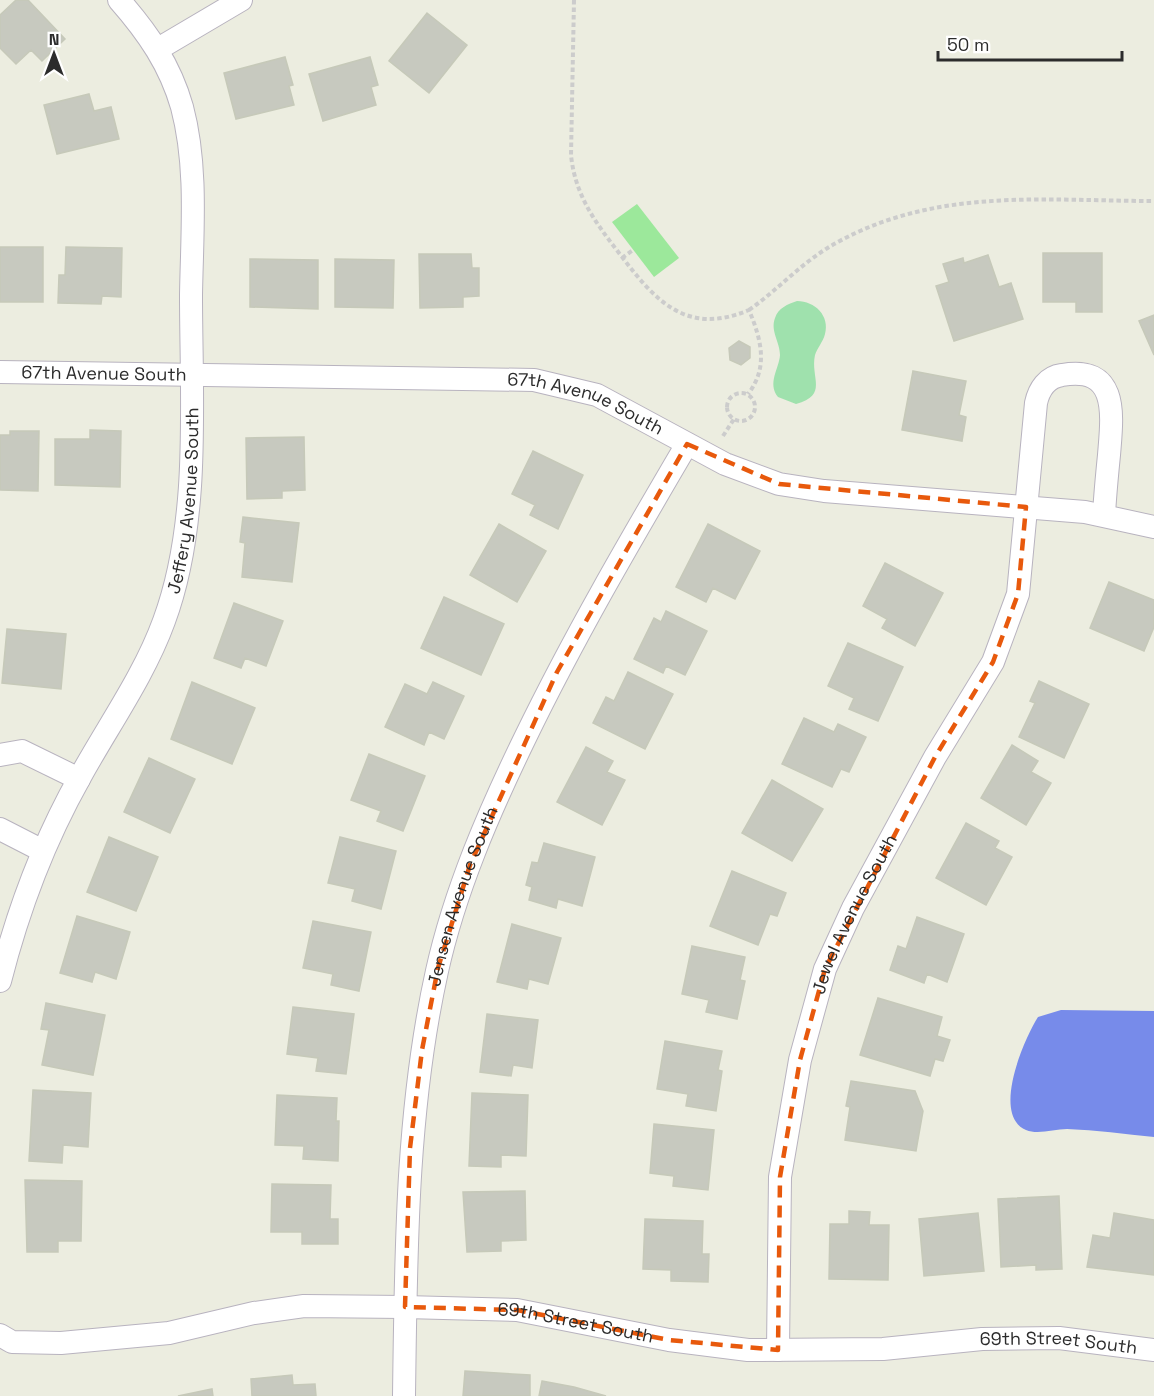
<svg xmlns="http://www.w3.org/2000/svg" width="1154" height="1396" font-family="'Space Grotesk',sans-serif">
  <style>
    .green { fill: #9fe1ad }
    .pitch { fill: #9ce89b }
    .water { fill: #778bea }
    .building { fill: #c7c9bf; stroke: #c6c9b9; stroke-width: 1.5 }
    .lines { fill: none; stroke-linecap: round; stroke-linejoin: round }
    .street-casing { stroke: #b8b3bf; stroke-width: 24 }
    .path { stroke: #ccc; stroke-width: 4; stroke-dasharray: 4.5 3; stroke-linecap: butt }
    .street { stroke: #fff; stroke-width: 22 }
    .marked { fill: none; stroke: #e8590c; stroke-width: 4.5; stroke-dasharray: 12 8; stroke-linejoin: round }
    .labels { text-anchor: middle; stroke-width: 4.5; stroke-linejoin: round; paint-order: stroke }
    .street-label { font-size: 18px; fill: #2c2c2c; stroke: #fff }
  </style>
  <rect width="100%" height="100%" fill="#ecede0"/>
  <path class="green" d="M797,301C815,301 830,316 825,334C823,342 817,348 815,355C810,378 829,395 796,404L778,397C767,383 779,369 780,355C780,342 770,331 775,318C778,308 788,304 797,301Z"/>
  <path class="pitch" d="M637,204L679,258L654,277L612,222Z"/>
  <path class="water" d="M1061,1010L1154,1011V1137C1125,1134 1096,1130 1067,1129C1054,1129 1038,1135 1026,1130C991,1115 1024,1039 1038,1017Z"/>
  <path class="building" d="M16,0H28L65,39L42,61L31,50L16,64L0,48V15Z
    M427,13L467,45L429,93L389,61Z
    M285,57L293,85L289,86L294,105L236,119L224,73Z
    M370,57L378,85L371,87L376,105L323,121L309,74Z
    M89,94L94,111L111,107L119,139L57,154L44,105Z
    M0,247H43V302H0Z
    M66,247L122,248L121,297L102,296L101,304L58,303L59,275H65Z
    M1043,253H1102V312H1076V302H1043Z
    M419,254H471L472,268H479V296L463,297V307L420,308Z
    M988,255L999,287L1011,283L1023,319L954,341L936,286L949,282L943,264L963,258L964,263Z
    M250,259L318,260V309L250,307Z
    M335,259L394,260L393,308L335,307Z
    M1154,315V355L1139,321Z
    M739,341L750,347V358L741,365L730,360L729,348Z
    M913,371L966,381L959,415L966,417L962,441L902,430Z
    M90,430L121,431L120,487L55,485V439H90Z
    M10,431H39L38,491L0,490V435H10Z
    M304,437L305,490L282,491V498L247,499L246,438Z
    M533,451L583,475L558,529L530,515L535,505L512,494Z
    M243,517L299,523L292,582L242,577L245,543L240,542Z
    M499,524L546,551L517,602L470,575Z
    M708,524L760,551L735,599L713,588L706,602L676,587Z
    M885,563L943,593L915,646L882,628L887,619L863,606Z
    M1109,582L1154,600V627L1144,651L1090,628Z
    M444,597L504,624L481,675L421,648Z
    M234,603L283,621L266,666L245,658L241,668L214,658Z
    M666,611L707,631L685,675L666,666L663,673L634,659L654,618L661,622Z
    M7,629L66,634L61,689L2,683Z
    M848,643L903,667L878,721L849,709L854,698L828,686Z
    M628,672L673,694L645,749L593,723L606,697L614,701Z
    M1039,681L1089,704L1064,758L1019,737L1035,703L1030,701Z
    M192,682L255,708L232,764L171,739Z
    M433,682L464,696L444,739L429,732L424,745L385,727L405,684L427,694Z
    M804,718L834,732L838,724L866,737L849,772L841,769L832,787L782,764Z
    M1012,745L1038,761L1031,772L1051,783L1026,825L981,798Z
    M586,747L613,761L607,772L625,780L602,825L557,802Z
    M369,754L425,776L403,831L377,821L381,811L351,800Z
    M149,758L195,779L170,833L124,812Z
    M772,780L823,809L792,861L742,833Z
    M966,823L999,841L995,848L1012,857L986,905L936,878Z
    M109,837L158,857L136,911L87,892Z
    M340,837L396,851L381,909L352,901L355,889L328,883Z
    M544,843L595,857L582,906L558,899L556,908L529,900L532,887L526,885L532,862L538,863Z
    M732,871L786,893L777,916L770,914L758,945L710,926Z
    M77,916L130,932L116,979L95,972L92,982L60,973Z
    M917,917L964,934L947,982L927,974L924,983L890,970L898,946L906,949Z
    M313,921L371,932L359,991L331,985L333,974L303,968Z
    M512,924L561,938L548,984L529,979L527,989L497,982Z
    M692,946L745,957L740,980L745,981L737,1019L706,1012L709,1000L682,994Z
    M878,998L942,1017L937,1036L950,1040L943,1061L935,1059L930,1076L860,1055Z
    M46,1003L105,1015L93,1075L42,1065L49,1030L41,1029Z
    M293,1007L354,1014L346,1074L316,1071L318,1058L287,1054Z
    M487,1014L538,1020L532,1068L513,1065L511,1076L480,1072Z
    M665,1041L722,1051L718,1070L722,1071L716,1111L686,1106L688,1094L657,1089Z
    M851,1081L915,1091L923,1111L916,1151L845,1140L850,1107L846,1106Z
    M33,1090L91,1093L88,1147L63,1145L62,1163L29,1161Z
    M472,1093L528,1095L526,1156L501,1155V1167L469,1166Z
    M277,1095L337,1098L336,1121H339L338,1161L303,1159L304,1146L275,1145Z
    M654,1124L714,1130L708,1190L673,1186L674,1176L650,1173Z
    M25,1180L82,1181L81,1241H58V1252H27Z
    M272,1184L331,1185L330,1219H338V1244H302V1232H271Z
    M525,1191L526,1240L501,1241V1251L467,1252L463,1192Z
    M1059,1196L1062,1269L1036,1270V1265L1001,1267L998,1199Z
    M849,1211L870,1212L869,1225H889L888,1280L829,1279L830,1224H849Z
    M978,1213L984,1271L924,1276L919,1219Z
    M1114,1213L1154,1220V1275L1087,1267L1093,1235L1110,1238Z
    M645,1219L703,1221L702,1254H709L708,1282L671,1281V1270L643,1269Z
    M465,1371L530,1375V1396H463Z
    M292,1375L293,1385L315,1384L316,1396H252L251,1379Z
    M542,1381L574,1387L606,1396H539Z
    M212,1389L213,1396H178Z"/>
  <g class="lines">
    <g class="street-casing">
      <g id="street">
        <path d="M158,49L241,0"/>
        <path id="s1" d="M0,372L534,380L597,395L725,464L779,484L824,491L1085,512L1154,527"/>
        <path d="M0,755L22,751L79,779"/>
        <path d="M0,829L43,851"/>
        <path id="s2" d="M0,981C18,910 44,841 80,777C108,726 144,676 164,621C201,521 191,400 191,295C192,233 198,167 182,107C170,65 148,33 119,0"/>
        <path id="s3" d="M0,1335L12,1342L61,1343L169,1333L254,1313L304,1306L405,1307L517,1310L669,1340L748,1350L883,1349L982,1339L1059,1338L1154,1350"/>
        <path id="s4" d="M778,1350L780,1177L800,1060L825,969L853,908L935,757L993,662L1018,594L1036,403C1039,389 1047,377 1062,375C1120,365 1112,417 1109,455C1107,475 1105,495 1104,515"/>
        <path id="s5" d="M404,1396C406,1253 406,1111 437,971C455,890 489,812 525,738C574,637 630,541 687,444"/>
      </g>
    </g>
    <path class="path" d="M574,0L571,155C575,195 595,222 619,253C654,299 685,337 749,310C761,339 769,367 748,394
      M622,258L633,250
      M749,310C779,289 803,261 836,243C937,187 1044,201 1154,201
      M727 407a14 14 0 1 1 28 0a14 14 0 1 1-28 0Z
      M723,436L734,419"/>
    <use href="#street" class="street"/>
  </g>
  <path class="marked" d="M687,444L779,484L1026,507L1018,594L993,662L935,757L825,969L800,1060L780,1177L778,1350L669,1340L517,1310L405,1307L410,1148L422,1050L438,968L470,865L557,672Z"/>
  <g class="labels">
    <g class="street-label">
      <text dy="6" stroke="none"><textPath href="#s1" startOffset="104">67th Avenue South</textPath></text>
      <text dy="6" stroke="none"><textPath href="#s1" startOffset="590">67th Avenue South</textPath></text>
      <text dy="6" stroke="none"><textPath href="#s2" startOffset="520">Jeffery Avenue South</textPath></text>
      <text dy="6" stroke="none"><textPath href="#s5" startOffset="506">Jensen Avenue South</textPath></text>
      <text dy="6" stroke="none"><textPath href="#s4" startOffset="448">Jewel Avenue South</textPath></text>
      <text dy="6" stroke="none"><textPath href="#s3" startOffset="582">69th Street South</textPath></text>
      <text dy="6" stroke="none"><textPath href="#s3" startOffset="1068">69th Street South</textPath></text>
    </g>
  </g>
  <g transform="translate(54 54)" stroke="#ffffff" stroke-width="4.5" paint-order="stroke">
  <path d="M0-4.5L10 22L0 15L-10 22Z" fill="#2c2c2c"/>
  <text y="-9" font-size="16" font-weight="bold" text-anchor="middle" fill="#2c2c2c">N</text>
  </g>
  <path d="M938 51v9h184v-9" fill="none" stroke="#2c2c2c" stroke-width="3"/>
  <text x="947" y="51" font-size="18" fill="#2c2c2c" stroke="#ffffff" stroke-width="4.5" paint-order="stroke">50 m</text>
</svg>
